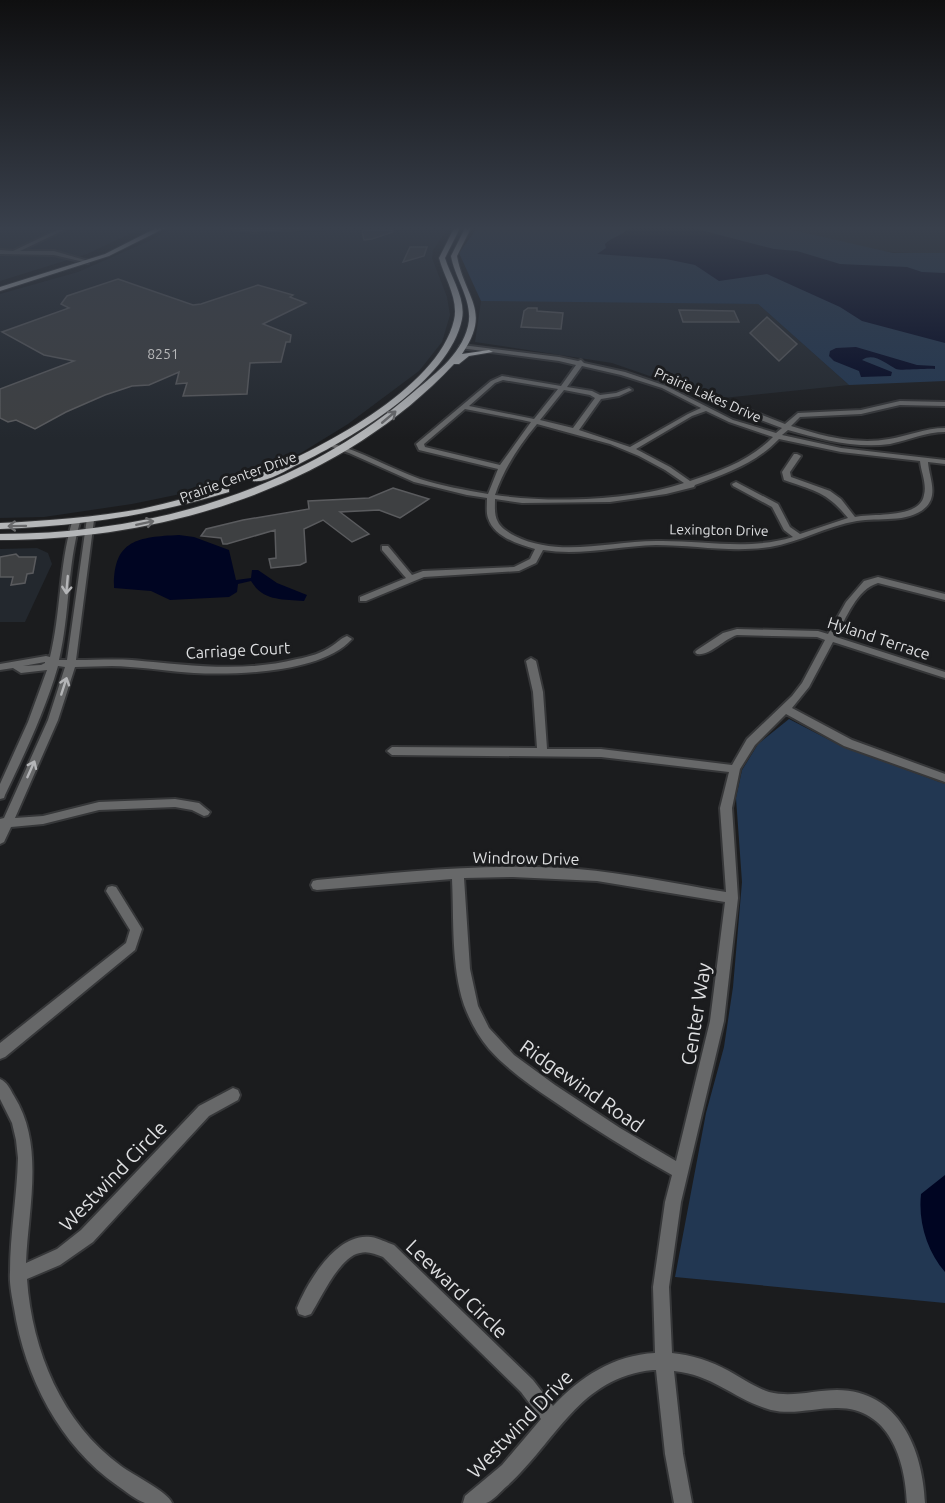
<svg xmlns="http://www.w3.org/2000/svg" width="945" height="1503" font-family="Ubuntu,sans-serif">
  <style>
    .built { fill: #23282e }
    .green { fill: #223752 }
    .water { fill: #000522 }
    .building { fill: #3e4042; stroke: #5a5b5e; stroke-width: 1.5 }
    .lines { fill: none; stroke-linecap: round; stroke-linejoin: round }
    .minor-casing { stroke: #363739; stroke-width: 4 }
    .major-casing { stroke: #363739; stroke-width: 2 }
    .minor { fill: #676869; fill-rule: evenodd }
    .major { fill: #b4b6b8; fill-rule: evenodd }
    .oneway { stroke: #68696b }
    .oneway2 { stroke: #b4b5b7 }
    .labels { text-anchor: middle; stroke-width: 6; stroke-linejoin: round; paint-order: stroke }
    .number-label { font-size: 14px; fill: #b6b7b9 }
    .far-street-label { font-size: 14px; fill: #dedfe1; stroke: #1b1c1e }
    .street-label { font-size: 16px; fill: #dedfe1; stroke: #1b1c1e }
    .near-street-label { font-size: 20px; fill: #dedfe1; stroke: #1b1c1e }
  </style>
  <rect width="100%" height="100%" fill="#1b1c1e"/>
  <path class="built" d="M0,228H142L87,254L0,281Z
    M172,228H217L242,234L448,228L433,250L432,258L447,297L450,315L442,342L419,371L348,424L301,453L256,472L200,490L132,504L44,517L0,518V294L78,272L151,240Z
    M787,228H945V255L876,251Z
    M520,300L758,304L849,385L705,400L667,382L612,363L475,342L481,301Z
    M37,548L48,553L52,564L25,622H0V549Z"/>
  <path class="green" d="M477,228H784L893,253H945V381L849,385L758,304L481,301L459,253Z
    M789,719L841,746L945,784V1303L675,1277L706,1113L724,1047L733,987L742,882L736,798L742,770L758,744Z"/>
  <path class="water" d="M629,228H693L774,249L797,251L840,264L907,267L922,272L945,273V343L862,321L840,307L767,274L719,281L695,265L666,259L597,254L606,248L605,244C611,237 622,236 629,228Z
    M856,347L917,365L935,366V369C927,368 900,371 896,369C886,364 874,352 862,360L892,372L891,376L861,377L859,371L834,361L829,356L830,351L836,348Z
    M179,535L194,537L229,550L236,580L251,578L252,570H258L277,583L307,595L304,601C282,599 263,601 251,581L238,584L237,592L229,597L170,600L151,591L114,588C113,540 137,537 179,535Z
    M945,1175V1272C927,1251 918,1222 921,1194Z"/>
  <path class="building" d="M393,230V232L372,239L364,240L362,231Z
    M410,247H427L424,256L403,262Z
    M118,279L193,305L201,304L258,285L293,295L290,297L306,303L263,324L291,335L290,342H286L281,362L250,363L247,394L183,396L187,383L176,384L179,372L149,385L132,386L105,395L66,412L35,429L16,420L8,422L0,418V389L74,361L44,355L2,332L69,308L61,304L67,296Z
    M528,308H537V311L563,313L561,329L521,327L524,311Z
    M679,310L734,311L739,322H683Z
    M767,317L797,344L779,361L750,333Z
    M393,488L429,499L400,518L379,510L340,512L369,534L352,542L323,520L304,529L306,562L300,565L271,568L269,559L276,558L275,530L227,544H223L221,538L201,536L206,529L243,520L309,509L308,501L369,498Z
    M16,554L19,557H36L33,573L27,574L25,583L11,585L13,577H0V557Z"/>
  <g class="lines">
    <g class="minor-casing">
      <path id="minor" d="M61,228H68L20,251H54L88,261V263L54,255L0,254V250L13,251Z
        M224,228H314L253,232Z
        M462,345L559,357L578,361L581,360L584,363L625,372L666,386L733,420L776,433L782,428L753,417L737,408L742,407L785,424L798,413L861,410L900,401L945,402V406L900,405L861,414L800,417L791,426C822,436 857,445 889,439C908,436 925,428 945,428V432C926,432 909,440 890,444C856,449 820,439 788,430L782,435L841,448L945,460V464L928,462C929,477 938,493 927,506C910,524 879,517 857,521C827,526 800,542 770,547C732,553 694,545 656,545C618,546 581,556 543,550L536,563L519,571L424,577L366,601H360V597L406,578L382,550V546H388L412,575L423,571L514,567L530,559L535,549C518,544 494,537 488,518C486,512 487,505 487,498L467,495L414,482L349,453L326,445L330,443C362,451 389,468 420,479C442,486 465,490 488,494L498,469L419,450L416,444L491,381L502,376L561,386L576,365L559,361L460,348V346ZM582,366L621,375L662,388L701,408L688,414L630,447L579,430L601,399L619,396L632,390L629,388L616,393L600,395L592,391L567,387ZM503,380L558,389L534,419L469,406L495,383ZM564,390L590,395L595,398L573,428L540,420ZM465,409L522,420L531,422L500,465L425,447L424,444ZM706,411L729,422L773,437C749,461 722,470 690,481L670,467L636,449L692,416ZM537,424L610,444L639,456L665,470L684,483C631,501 550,503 495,495C504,468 519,446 537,424ZM779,439L841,452L920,461C921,472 927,484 924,495C920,519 874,513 855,517L841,499L830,491L791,477L790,472L801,456L797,454H794L782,472L784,480C815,491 827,492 848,518L800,534L790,527L778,504L736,482L732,484L733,486L772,507L784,530L793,537C748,551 702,540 656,541C610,541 559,558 515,536C509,533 501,528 498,522C494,515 495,507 495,499L522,503L610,502L666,494L694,487L695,485C727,473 755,464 779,439Z
        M87,518H90L94,520L76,660C95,660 113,659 132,660C188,665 241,673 297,659C309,657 322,653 332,646C337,643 341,638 347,636L352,639C322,673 237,675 194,673C173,672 151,668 130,667C112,665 93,667 75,667L58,720L15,818L43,816L99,802L175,799L199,803L210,812L208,815L204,816L192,810L175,807L99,810L43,824L11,827L4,842L0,844V819L4,818L48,720L65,667L58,666C45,711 25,753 5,795L4,798L0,799V784L28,722L47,670L21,673L13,668L0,670V664L46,656L50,657C61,613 59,566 72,522L76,520L80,522C67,567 70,614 59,660H67ZM45,663L41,665L23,666L45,662Z
        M878,577L945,594V600L878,583C857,589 846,618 836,637L945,672V678L833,642L809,687L792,708L852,740L945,774V782L844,746L786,714L755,745L740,769L732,808L738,898L724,1021L681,1202L669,1287L672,1353C692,1355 711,1361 729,1371C742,1378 754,1387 769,1392C792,1398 814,1390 837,1390C899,1390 923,1450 925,1503H907C905,1459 889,1407 836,1408C814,1408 793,1415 771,1410C735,1400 714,1375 674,1371L683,1454L692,1503H674L665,1454L656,1370H653C579,1377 556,1442 507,1486C501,1491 493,1501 486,1503C479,1503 470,1503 463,1503L465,1496L502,1465L541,1419L521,1392L383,1257C375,1254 368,1251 360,1253C340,1256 321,1298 311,1314L305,1316L299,1314L297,1308C308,1281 337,1232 371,1237C379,1238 387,1243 394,1245L533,1380L553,1406C580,1377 614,1355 655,1353L653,1287L665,1202L672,1175C631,1152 591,1127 552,1100C530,1085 507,1069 489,1049C478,1036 470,1021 464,1005C451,965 454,920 452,879L317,890L313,889L311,885L313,881L317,880C403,872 490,862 577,869C627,873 676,884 726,892L720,808L729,772L601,757L392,755L387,751L392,747L537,748L533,692L526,661L531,658L536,661L543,692L547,749H601L732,765L747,739L792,696L802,683L825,640L817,637L737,635C724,639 710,656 697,654L695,652L697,650L723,633L737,629L818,631L828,634L846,602L864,581ZM513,877L597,881L725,902L710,1021L676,1161L620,1128L555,1085L514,1055L489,1028L478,1006L470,969L464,878Z
        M112,886L116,887L142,929L135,950L5,1057L0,1059V1043L126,943L130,930L106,891L108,887Z
        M0,1079C7,1082 10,1089 14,1096C45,1145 28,1209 26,1263L57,1249L81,1230L199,1106L233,1088L238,1090L240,1095L238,1100L209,1116L93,1242L60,1265L27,1279C32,1351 62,1423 121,1466C133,1475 168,1492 172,1503C164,1503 153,1503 145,1503C136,1500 125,1491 118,1486C59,1445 25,1377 14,1308C12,1297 9,1283 10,1272C10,1234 17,1196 18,1158L16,1140L12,1123L0,1099Z"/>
    </g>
    <g class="major-casing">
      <path id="major" d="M156,228H165L109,256L0,291V287L105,254Z
        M454,228H460L445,258C451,277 466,299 462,319C450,381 352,438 299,464C286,470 267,483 253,481V477C314,452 438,390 454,320C459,299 444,277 439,258Z
        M465,228H471L457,256C465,299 492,310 462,354L489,350L493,352L469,356L459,364H454C339,487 164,540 0,540V534C148,534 297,491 410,395C432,376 461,356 468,326C474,302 455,279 451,256Z
        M226,487L229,488V492C154,515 79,526 0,529V523C47,521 95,517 141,509C170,503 198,494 226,487Z"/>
    </g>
    <use href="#minor" class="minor"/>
    <use href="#major" class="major"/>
  </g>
  <defs><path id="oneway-shaft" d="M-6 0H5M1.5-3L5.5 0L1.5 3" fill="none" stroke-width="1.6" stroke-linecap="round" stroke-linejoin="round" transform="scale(1.5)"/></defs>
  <g class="oneway">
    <use href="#oneway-shaft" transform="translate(389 417) rotate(-40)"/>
    <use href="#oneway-shaft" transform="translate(145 523) rotate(-12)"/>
    <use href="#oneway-shaft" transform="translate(17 526) rotate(179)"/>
  </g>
  <g class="oneway2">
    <use href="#oneway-shaft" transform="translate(67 585) rotate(95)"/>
    <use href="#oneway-shaft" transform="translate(64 686) rotate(-72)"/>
    <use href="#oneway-shaft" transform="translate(31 769) rotate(-66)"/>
  </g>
  <linearGradient id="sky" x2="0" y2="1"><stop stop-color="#0f0f10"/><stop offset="0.52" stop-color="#39404c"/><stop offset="1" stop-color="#39404c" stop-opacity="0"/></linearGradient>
  <rect width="945" height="439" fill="url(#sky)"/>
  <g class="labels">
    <g class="number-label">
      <text x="163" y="359">8251</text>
    </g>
    <g class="far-street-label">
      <text transform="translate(708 395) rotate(24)" y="5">Prairie Lakes Drive</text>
      <text transform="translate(238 477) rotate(-20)" y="5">Prairie Center Drive</text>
      <text transform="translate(719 530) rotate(1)" y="5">Lexington Drive</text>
    </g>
    <g class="street-label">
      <text transform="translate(879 638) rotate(18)" y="6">Hyland Terrace</text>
      <text transform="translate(238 650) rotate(-3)" y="6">Carriage Court</text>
      <text transform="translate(526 858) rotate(1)" y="6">Windrow Drive</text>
    </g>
    <g class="near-street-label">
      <text transform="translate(696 1014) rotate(-81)" y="7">Center Way</text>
      <text transform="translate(582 1086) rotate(35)" y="7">Ridgewind Road</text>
      <text transform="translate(113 1176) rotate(-46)" y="7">Westwind Circle</text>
      <text transform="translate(457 1289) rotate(44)" y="7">Leeward Circle</text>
      <text transform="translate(520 1424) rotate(-46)" y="7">Westwind Drive</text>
    </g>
  </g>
</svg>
